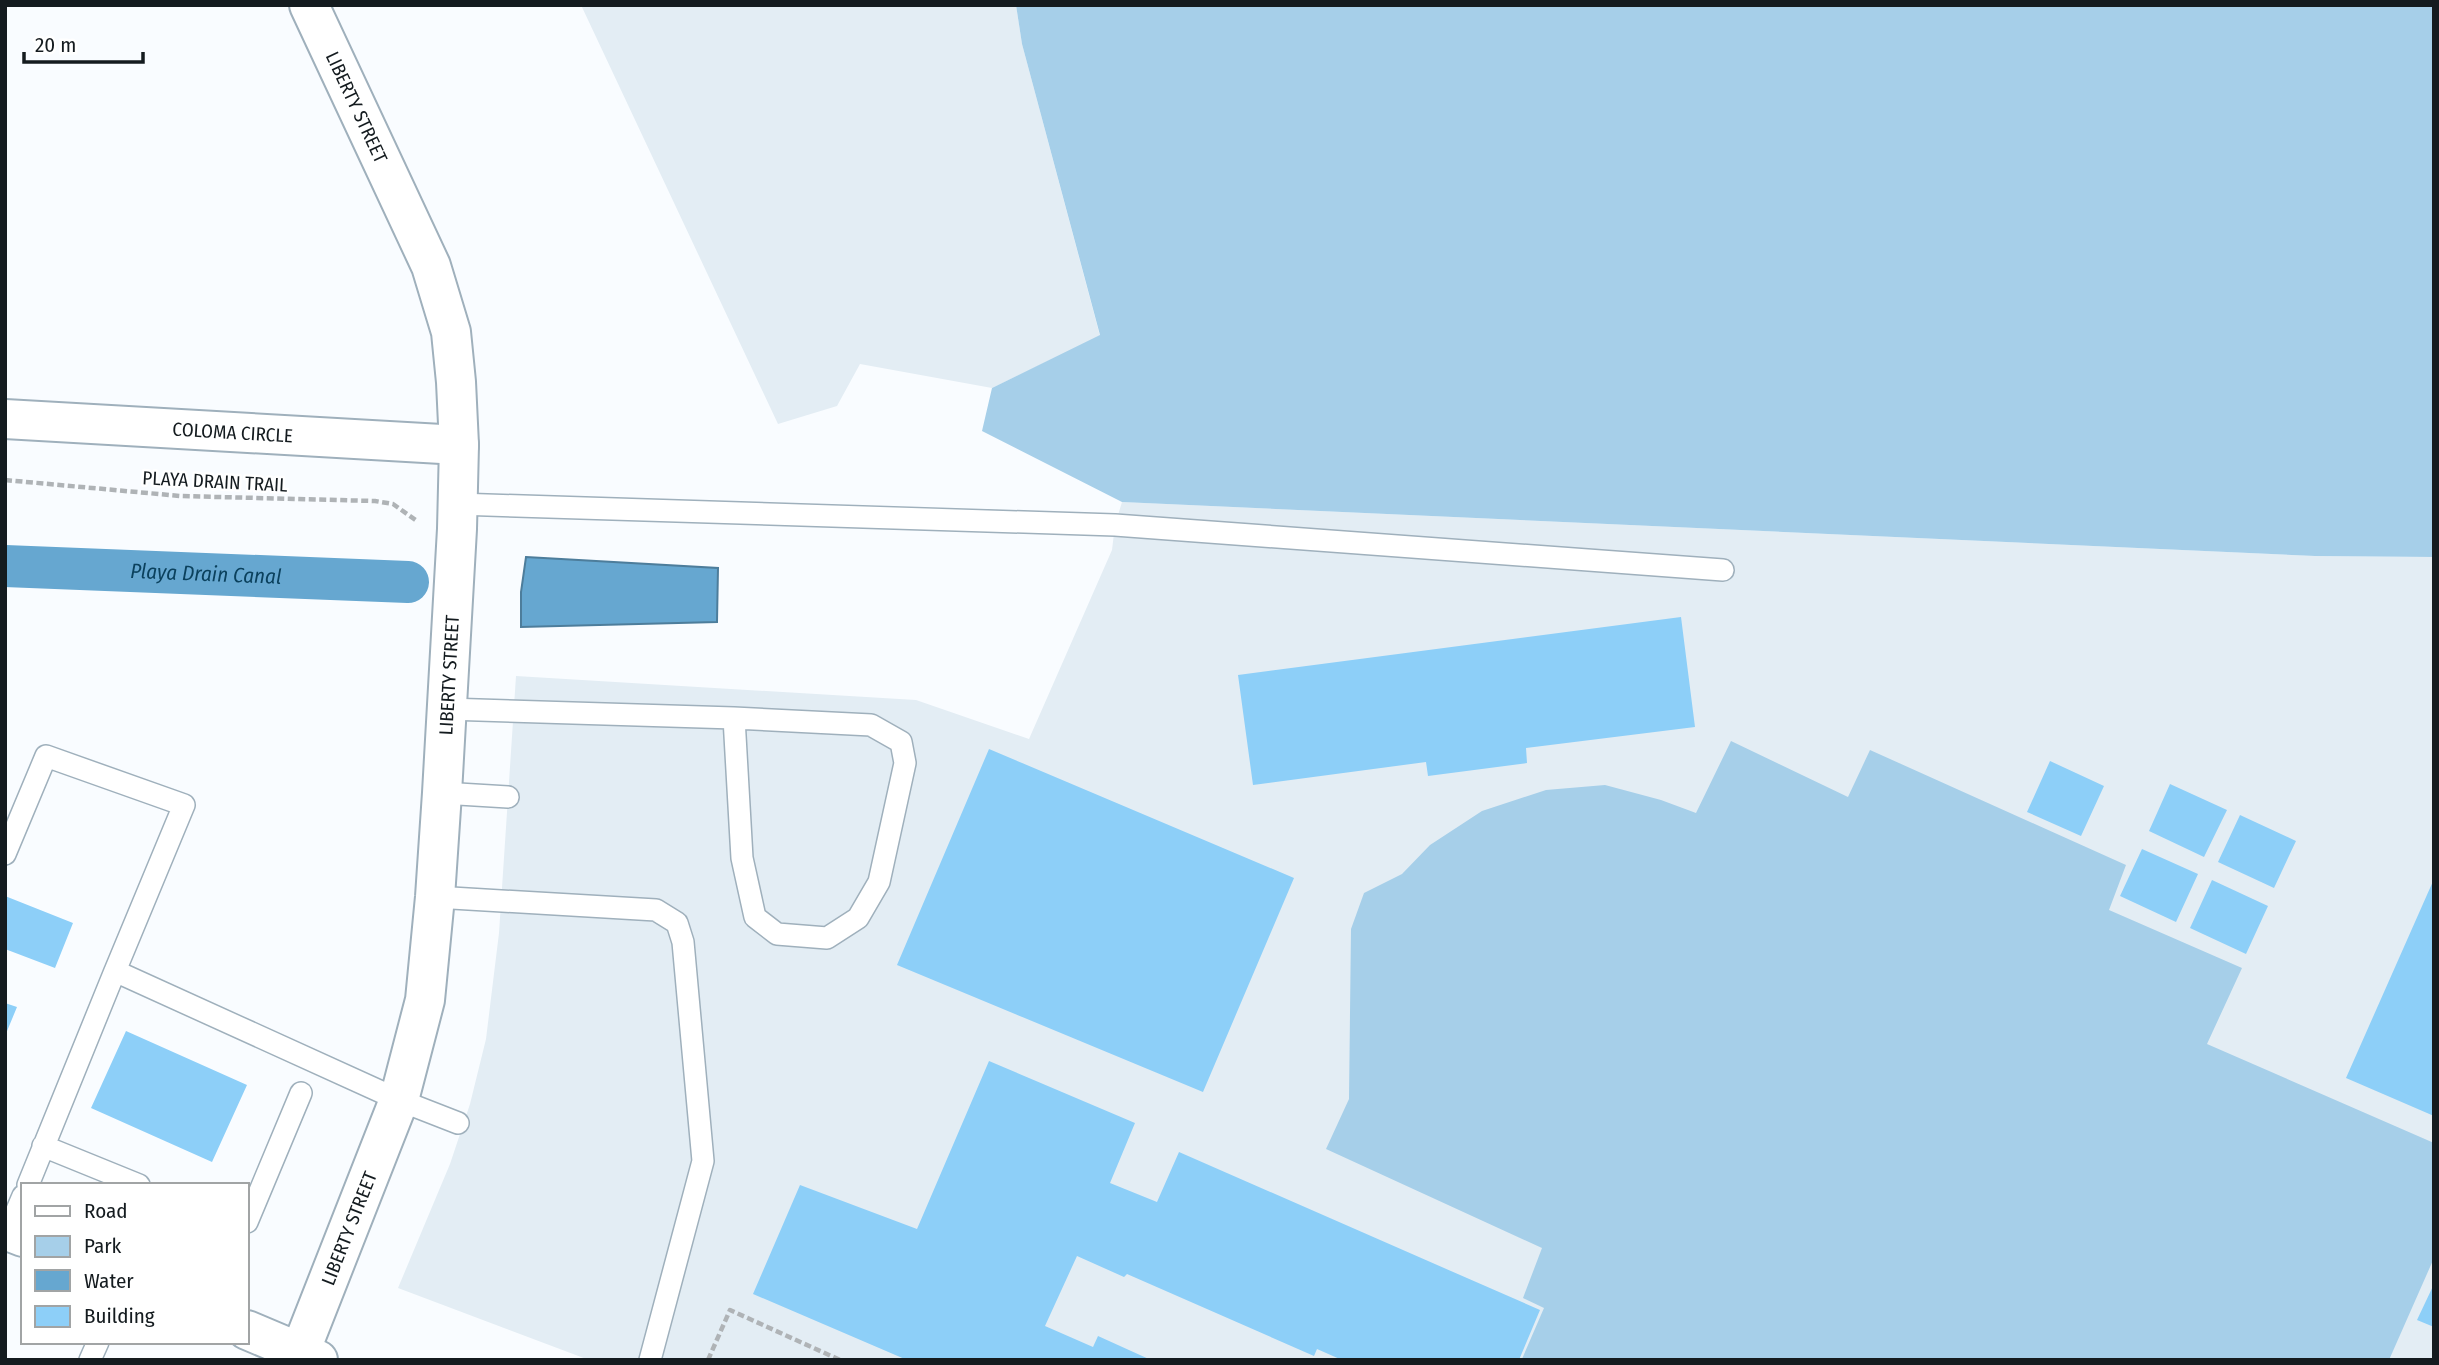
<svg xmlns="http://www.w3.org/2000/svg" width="2439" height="1365" font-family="'Fira Sans Condensed',sans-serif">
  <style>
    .built { fill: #e3edf4 }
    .green { fill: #a6cfe9 }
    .water { fill: #66a7d0; stroke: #4d7d9b; stroke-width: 2 }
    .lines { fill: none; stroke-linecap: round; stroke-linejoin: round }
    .canal { stroke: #66a7d0; stroke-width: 42 }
    .building { fill: #8dcff8 }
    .lane-casing { stroke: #9fb0bc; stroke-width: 24 }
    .street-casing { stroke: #9fb0bc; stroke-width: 42 }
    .primary-casing { stroke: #9fb0bc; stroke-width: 42 }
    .path { stroke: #afb3b6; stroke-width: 4.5; stroke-dasharray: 7 3.5; stroke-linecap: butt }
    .lane { stroke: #fff; stroke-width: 21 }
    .street { stroke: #fff; stroke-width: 38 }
    .primary { stroke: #fff; stroke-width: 38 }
    .labels { text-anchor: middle; stroke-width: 5; stroke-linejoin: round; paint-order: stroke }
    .street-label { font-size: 19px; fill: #141b1f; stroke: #fff }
    .water-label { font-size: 21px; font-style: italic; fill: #0b415d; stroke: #fff }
  </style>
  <rect width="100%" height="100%" fill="#f9fcff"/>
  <path class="built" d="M581,5H1016L1022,44L1100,336L992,388L860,364L837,406L778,424Z
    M1122,502L2315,556L2434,557V1360H589L398,1288L450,1164L470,1104L486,1039L499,933L516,676L916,700L1029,739L1112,550L1115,525Z"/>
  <path class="green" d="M1016,5H2434V557L2315,556L1122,502L982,431L992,388L1100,335L1022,44Z
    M1731,741L1848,797L1870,750L2126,865L2109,910L2242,968L2207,1044L2434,1143V1258L2389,1360L1522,1359L1544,1308L1523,1298L1542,1248L1326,1149L1349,1099L1351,929L1364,893L1402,874L1430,845L1482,811L1546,790L1605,785L1661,800L1696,813Z"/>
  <path class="water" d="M526,557L718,568L717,622L521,627V592Z"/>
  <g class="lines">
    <path class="canal" id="s1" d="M5,566L408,582"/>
  </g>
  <path class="building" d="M1681,617L1695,727L1526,748L1527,763L1428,776L1426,762L1253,785L1238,675Z
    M989,749L1294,878L1203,1092L897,965Z
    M2050,761L2104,786L2081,836L2027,812Z
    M2170,784L2227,810L2204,857L2149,831Z
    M2240,815L2296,841L2274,888L2218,862Z
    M2142,849L2198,874L2176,922L2120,896Z
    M2434,879V1116L2346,1078Z
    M2212,880L2268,906L2246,954L2190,928Z
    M5,896L73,923L55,968L5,949Z
    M5,1003L17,1007L5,1036Z
    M126,1031L247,1085L212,1162L91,1108Z
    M989,1061L1135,1123L1110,1183L1157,1202L1179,1152L1540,1310L1519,1360H1342L1317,1349L1314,1356L1127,1274L1124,1277L1077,1256L1045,1326L1093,1347L1098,1336L1151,1360H907L753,1294L800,1185L917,1229Z
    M2434,1284V1327L2417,1320Z"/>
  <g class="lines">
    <g class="lane-casing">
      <path id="lane" d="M457,504L1115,525L1723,570
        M447,709L734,718L871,725L901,742L905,763L879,882L858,918L827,938L777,934L755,917L742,858L734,718
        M442,793L508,797
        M5,854L46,756L184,805L115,971
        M435,897L656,910L677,923L683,942L703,1161L650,1360
        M43,1146L139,1185
        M28,1185L115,971L399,1100L458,1123
        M247,1222L301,1093
        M8,1231L23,1196
        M90,1360L98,1342"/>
    </g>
    <g class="street-casing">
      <g id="street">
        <path id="s2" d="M5,419L459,445"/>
        <path id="s3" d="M300,1352L399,1100L425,1000L435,897L442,793L457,529L459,445L456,382L451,332L431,266L309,5"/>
      </g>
    </g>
    <g class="primary-casing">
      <path id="primary" d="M5,1230L23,1237
        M247,1330L318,1360"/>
    </g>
    <path class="path" d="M5,480L180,496L375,501L393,504L417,521
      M708,1360L730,1310L840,1360"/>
    <use href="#lane" class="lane"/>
    <use href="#street" class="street"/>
    <use href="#primary" class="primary"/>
  </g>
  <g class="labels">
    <g class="street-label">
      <text transform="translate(357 107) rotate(65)" y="7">LIBERTY STREET</text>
      <text dy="7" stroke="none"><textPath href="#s2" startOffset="228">COLOMA CIRCLE</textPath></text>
      <text transform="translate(215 481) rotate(3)" y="7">PLAYA DRAIN TRAIL</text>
      <text dy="7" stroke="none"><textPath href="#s3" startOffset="700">LIBERTY STREET</textPath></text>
      <text dy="7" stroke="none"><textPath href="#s3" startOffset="133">LIBERTY STREET</textPath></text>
    </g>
    <g class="water-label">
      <text dy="7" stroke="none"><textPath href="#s1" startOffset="201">Playa Drain Canal</textPath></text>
    </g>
  </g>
  <rect width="2439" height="1365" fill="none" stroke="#141b1f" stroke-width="14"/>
  <rect x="21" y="1183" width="228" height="161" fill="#ffffff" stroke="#a1a4a5" stroke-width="2"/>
  <rect x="35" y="1206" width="35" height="10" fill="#ffffff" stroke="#a1a4a5" stroke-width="2"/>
  <text x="84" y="1218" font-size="21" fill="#141b1f">Road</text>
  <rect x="35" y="1236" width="35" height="21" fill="#a6cfe9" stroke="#a1a4a5" stroke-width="2"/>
  <text x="84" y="1253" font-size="21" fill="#141b1f">Park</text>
  <rect x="35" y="1270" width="35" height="21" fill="#66a7d0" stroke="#a1a4a5" stroke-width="2"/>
  <text x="84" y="1288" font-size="21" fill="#141b1f">Water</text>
  <rect x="35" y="1306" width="35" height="21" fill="#8dcff8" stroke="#a1a4a5" stroke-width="2"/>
  <text x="84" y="1323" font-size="21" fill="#141b1f">Building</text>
  <path d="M24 52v10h119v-10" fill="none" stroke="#141b1f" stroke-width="3.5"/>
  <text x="35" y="52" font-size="21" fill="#141b1f" stroke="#ffffff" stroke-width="5" paint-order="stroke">20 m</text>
</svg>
